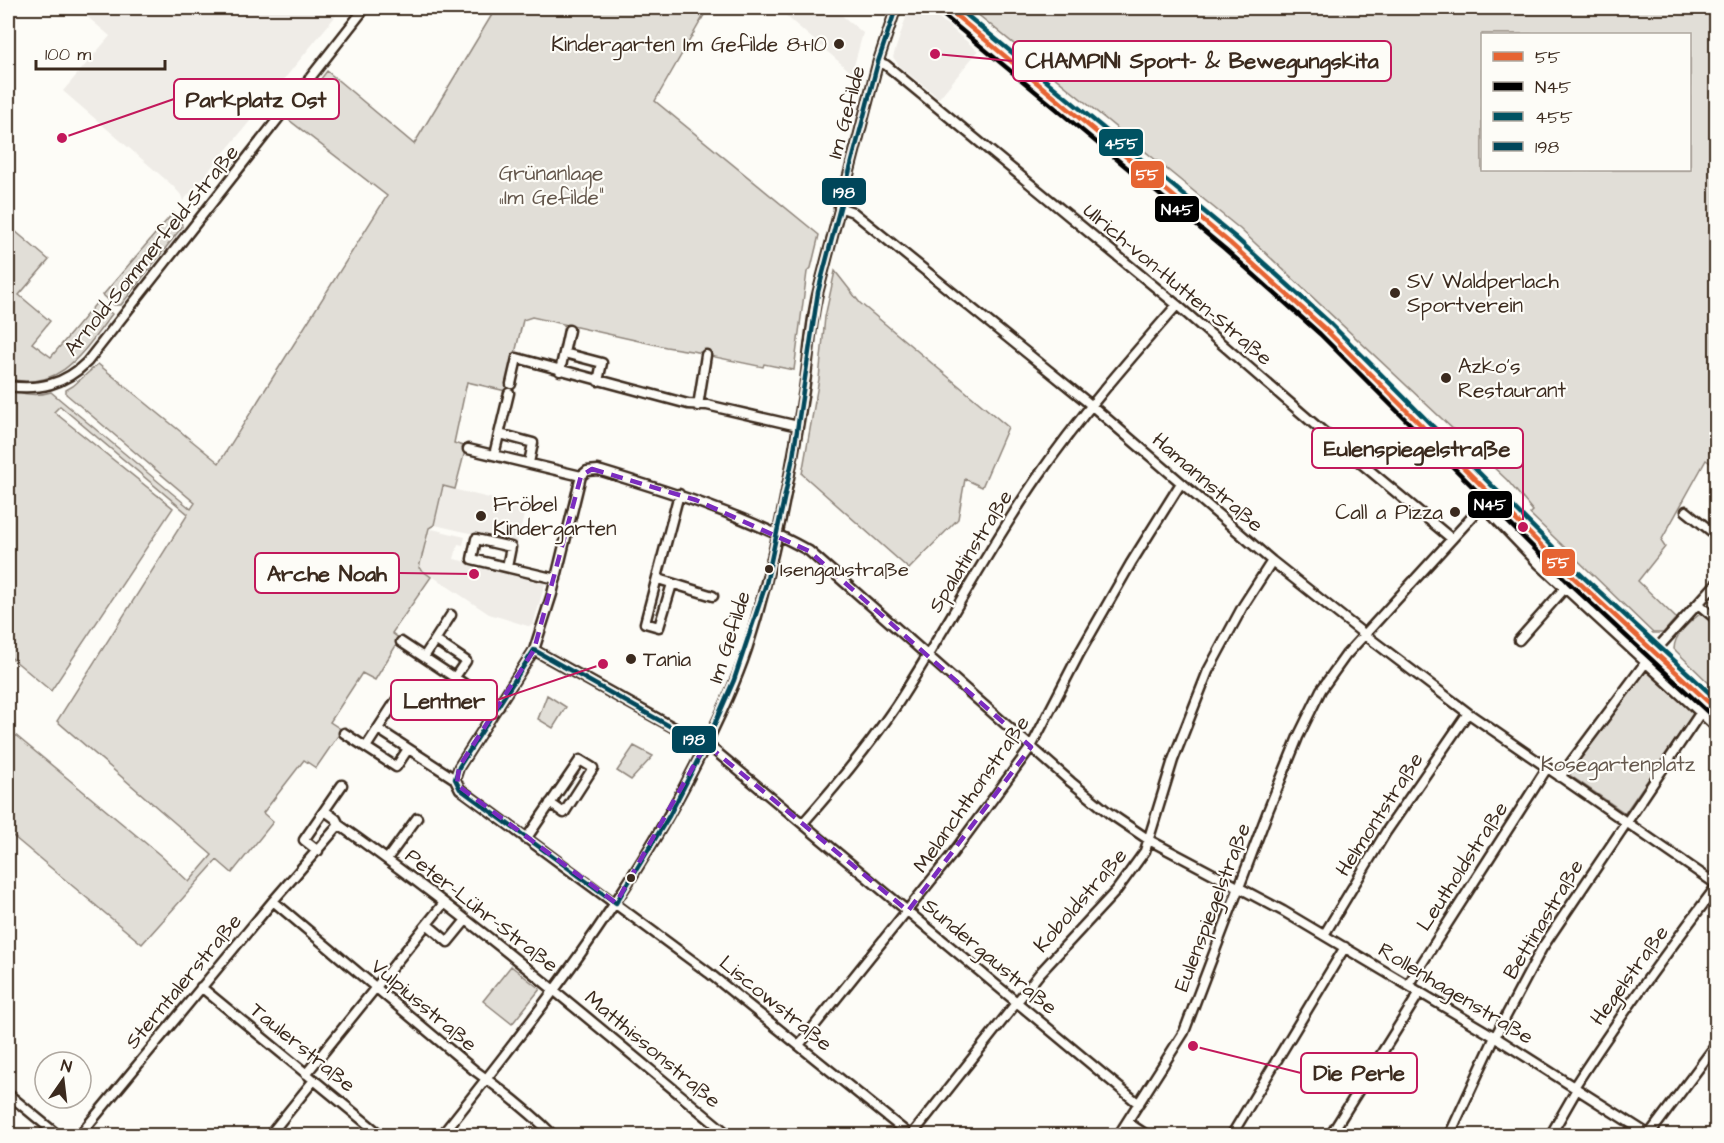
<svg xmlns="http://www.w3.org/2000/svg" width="1724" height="1143" font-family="'Architects Daughter',sans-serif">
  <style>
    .built { fill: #efece7 }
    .green { fill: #e1ded7; stroke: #8e847a; stroke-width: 1.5; fill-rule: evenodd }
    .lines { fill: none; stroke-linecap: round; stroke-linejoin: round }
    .minor-casing { stroke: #3b2a1e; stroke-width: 13 }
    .secondary-casing { stroke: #3b2a1e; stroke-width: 16 }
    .minor { stroke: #fdfcf7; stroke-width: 8 }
    .secondary { stroke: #fdfcf7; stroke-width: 12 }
    .bus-1-casing { stroke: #fdfcf7; stroke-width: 9 }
    .bus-2-casing { stroke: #fdfcf7; stroke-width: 9 }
    .bus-3-casing { stroke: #fdfcf7; stroke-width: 9 }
    .bus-4-casing { stroke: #fdfcf7; stroke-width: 9 }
    .bus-1 { stroke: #e66432; stroke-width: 4.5 }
    .bus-2 { stroke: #000; stroke-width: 4.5 }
    .bus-3 { stroke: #005262; stroke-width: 4.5 }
    .bus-4 { stroke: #00465a; stroke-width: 4.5 }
    .marked { fill: none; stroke: #7b2cbf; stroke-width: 4.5; stroke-dasharray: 12 8; stroke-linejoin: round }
    .poi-dot { fill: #3b2a1e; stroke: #fdfcf7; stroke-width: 2 }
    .labels { text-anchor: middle; stroke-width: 4.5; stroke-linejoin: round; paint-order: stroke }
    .bus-label { font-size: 20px; fill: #3b2a1e; stroke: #fdfcf7; text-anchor: start }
    .poi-label { font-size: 21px; fill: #3b2a1e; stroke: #fdfcf7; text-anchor: start }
    .street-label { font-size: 21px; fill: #3b2a1e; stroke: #fdfcf7 }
    .park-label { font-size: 21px; fill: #64574c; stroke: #fdfcf7 }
    .leader { fill: none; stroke: #c2185b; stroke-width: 2 }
    .callout-dot { fill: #c2185b; stroke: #fdfcf7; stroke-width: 2 }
    .callout { fill: #fdfcf7; stroke: #c2185b; stroke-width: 2 }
    .callout-label { font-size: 22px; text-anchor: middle; font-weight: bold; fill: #3b2a1e }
    .line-badge { stroke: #fdfcf7; stroke-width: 2 }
    .badge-label { font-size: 16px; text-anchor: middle; font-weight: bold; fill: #fff }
  </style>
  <rect width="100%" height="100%" fill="#fdfcf7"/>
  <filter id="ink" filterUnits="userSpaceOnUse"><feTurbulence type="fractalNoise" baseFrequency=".0167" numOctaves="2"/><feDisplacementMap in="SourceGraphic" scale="12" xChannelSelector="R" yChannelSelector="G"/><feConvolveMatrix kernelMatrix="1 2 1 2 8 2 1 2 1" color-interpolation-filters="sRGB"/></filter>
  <g filter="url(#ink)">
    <path class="built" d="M77,8H342L233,142L183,201L181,195L172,185L63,91L110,36Z
      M777,8H833L863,33L852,73Z
      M909,8H922L931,11L978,51L939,98L900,67L893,57Z
      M444,487L526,507L517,544L435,525Z
      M432,529L465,537L463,545L458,544L454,559L546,580L533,625L528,626L489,614L420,568L430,530Z"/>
    <path class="green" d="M496,8H708L655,101L819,235L811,268L807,272L794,370L764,364L763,367L710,356V354L666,347L532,317L523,320L506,391L467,382L454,443L466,447L455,489L443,486L434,525L429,528L419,568L431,577L392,633L400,639L375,680L362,673L330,722L342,730L316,768L304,760L263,813L273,822L232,873L217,860L142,944L8,832V729L160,855L189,882L212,855L57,721L188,514L60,406L54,412L173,508L51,691L8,655V388C23,394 34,397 51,392L191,509L195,503L66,394V390L73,386L98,364L219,463L387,196L289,120L327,71L414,144Z
      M970,8H1716V467L1706,460L1661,541L1665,547L1638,581L1676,618L1663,633H1653L1530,514L1533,511L1507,480L1240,229ZM1482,34H1690V170H1482Z
      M173,213L181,219L182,227L121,305H114L103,295Z
      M8,225L49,260L19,295L50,321L32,343L51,357L98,301L112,314C83,352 62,391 8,379Z
      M835,271L860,303L1008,427L982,487L965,479L958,519L909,569L802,474L819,379L825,317Z
      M1701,613L1716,626V690L1674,649C1674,634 1690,622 1701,613Z
      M1646,671L1694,713L1625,813L1568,774Z
      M547,695L566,707L553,728L538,719Z
      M634,746L653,756L631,780L617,771Z
      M511,966L540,989L512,1024L483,1001Z"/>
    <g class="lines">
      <g class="minor-casing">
        <path id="minor" d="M878,62L886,65L1177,305L1314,424L1452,539
          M839,207L853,212L1091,405L1272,561L1364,634L1468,713L1716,884
          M564,353L602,363L598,381
          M560,371L569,330
          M511,384L517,358L688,404L707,405L798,426
          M8,386C39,390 64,385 87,362L365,8
          M698,406L706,355
          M500,434L533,443L529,463
          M468,449L581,476
          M494,455L509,393
          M1484,504L1492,515L1539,564L1716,727
          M1686,511L1716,535
          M507,567L511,547L476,539L472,559L556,579
          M658,579L713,596
          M672,584L659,627L645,623L679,494
          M1698,604L1716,619
          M435,640L466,661L455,677
          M1519,640L1565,588
          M401,642L499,707
          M534,650L714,750L1139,1104
          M1654,652L1716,584
          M424,657L451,615
          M378,729L455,779L460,789L709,973L911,1136
          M344,733L396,767L408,749
          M366,747L399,696
          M1560,777L1646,662
          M455,779L459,767L534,650L552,594L581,476L587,471L598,470C670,492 743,514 809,551L1071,782L1109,813L1149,840L1283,911L1495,1037L1651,1136
          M325,811L336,819L339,825C474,920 598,1027 725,1132L722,1136
          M803,823C836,786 868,747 896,706C945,631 986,552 1037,478C1079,417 1128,361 1177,305
          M526,839L580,760L593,768L564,813L550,803
          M318,851L304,840L342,785
          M387,859L417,818
          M273,901L474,1070C502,1090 529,1111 554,1136
          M428,925L448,942L466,920
          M1324,935L1386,832L1468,713
          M1408,985L1547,768
          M201,987L382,1136
          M799,1045L950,857L1031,747L1079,654L1131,563L1181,483
          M306,1074L444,903
          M1574,1087C1618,1018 1667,952 1716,887
          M8,1094L59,1136
          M1127,1122L1148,1136
          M79,1136L273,901L339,825
          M269,1136L314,1080
          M441,1136C536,1017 629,898 697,762C716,725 734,688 747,649C774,565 790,478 804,390C809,358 810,325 818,292L878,62L896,8
          M911,1136L1040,973L1116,891L1145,851L1173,760L1208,671L1243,606L1272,561
          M1118,1136L1184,1032L1268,811L1298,737L1321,690L1346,655L1492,495
          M1231,1136L1345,947
          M1330,1136L1420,992
          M1449,1136L1495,1037L1542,948L1701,712
          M1550,1136L1577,1089
          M1648,1136L1716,1045"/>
      </g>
      <g class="secondary-casing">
        <path id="secondary" d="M947,8L1230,243L1325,329L1427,429L1573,577L1716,709"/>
      </g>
      <use href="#minor" class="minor"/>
      <use href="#secondary" class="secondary"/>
      <g class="bus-1-casing">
        <path id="bus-1" d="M947,8L1230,243L1325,329L1573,577L1716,709"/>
      </g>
      <g class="bus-2-casing">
        <path id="bus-2" d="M942,14L1225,249L1320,334L1568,582L1711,715"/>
      </g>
      <g class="bus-3-casing">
        <path id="bus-3" d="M958,8L1235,237L1330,323L1578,572L1716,699"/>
      </g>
      <g class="bus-4-casing">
        <path id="bus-4" d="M534,650L705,746L669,816L616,903L460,789L455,779L459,767Z
          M705,746L734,680L766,584L793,457L818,292L878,62L896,8"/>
      </g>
      <use href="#bus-1" class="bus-1"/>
      <use href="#bus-2" class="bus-2"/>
      <use href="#bus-3" class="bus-3"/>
      <use href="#bus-4" class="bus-4"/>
    </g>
  </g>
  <path class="marked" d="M592,469L696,500L809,551L1031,747L908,911L706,744L616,903L457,785L459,767L534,650L581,476Z"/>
  <g class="poi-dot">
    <circle cx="839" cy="44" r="6"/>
    <circle cx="1395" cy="293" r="6"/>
    <circle cx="1446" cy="378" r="6"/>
    <circle cx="1455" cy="512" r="6"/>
    <circle cx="481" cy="516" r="6"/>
    <circle cx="769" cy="569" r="5"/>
    <circle cx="631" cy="659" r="6"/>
    <circle cx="631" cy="878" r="5"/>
  </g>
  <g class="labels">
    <g class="bus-label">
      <text x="780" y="576">Isengaustraße</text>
    </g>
    <g class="poi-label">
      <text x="827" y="51" text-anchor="end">Kindergarten Im Gefilde 8+10</text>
      <text x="1407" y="288">SV Waldperlach<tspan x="1407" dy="24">Sportverein</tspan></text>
      <text x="1458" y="373">Azko's<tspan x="1458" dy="24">Restaurant</tspan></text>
      <text x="493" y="511">Fröbel<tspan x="493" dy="24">Kindergarten</tspan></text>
      <text x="1443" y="519" text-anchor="end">Call a Pizza</text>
      <text x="643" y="666">Tania</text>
    </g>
    <g class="street-label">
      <text transform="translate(846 112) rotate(-75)" y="7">Im Gefilde</text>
      <text transform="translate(151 250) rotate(-51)" y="7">Arnold-Sommerfeld-Straße</text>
      <text transform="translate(1178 284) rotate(40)" y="7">Ulrich-von-Hutten-Straße</text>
      <text transform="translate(1208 482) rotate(41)" y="7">Hamannstraße</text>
      <text transform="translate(970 551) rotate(-58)" y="7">Spalatinstraße</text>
      <text transform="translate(729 637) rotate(-72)" y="7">Im Gefilde</text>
      <text transform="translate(971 794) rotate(-55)" y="7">Melanchthonstraße</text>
      <text transform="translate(1379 814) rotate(-57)" y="7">Helmontstraße</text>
      <text transform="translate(1462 866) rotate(-57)" y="7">Leutholdstraße</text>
      <text transform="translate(1080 900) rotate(-49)" y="7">Koboldstraße</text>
      <text transform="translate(1212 907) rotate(-69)" y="7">Eulenspiegelstraße</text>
      <text transform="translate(482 910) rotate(38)" y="7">Peter-Lühr-Straße</text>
      <text transform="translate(1543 919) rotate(-59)" y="7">Bettinastraße</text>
      <text transform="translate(990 956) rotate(40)" y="7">Sundergaustraße</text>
      <text transform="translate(1629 975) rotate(-54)" y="7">Hegelstraße</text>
      <text transform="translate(183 981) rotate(-50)" y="7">Sterntalerstraße</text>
      <text transform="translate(1456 993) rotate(31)" y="7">Rollenhagenstraße</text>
      <text transform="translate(776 1003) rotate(39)" y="7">Liscowstraße</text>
      <text transform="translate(424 1005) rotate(40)" y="7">Vulpiusstraße</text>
      <text transform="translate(303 1047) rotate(39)" y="7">Taulerstraße</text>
      <text transform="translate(653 1049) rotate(40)" y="7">Matthissonstraße</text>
    </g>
    <g class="park-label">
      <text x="551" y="180">Grünanlage<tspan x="551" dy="24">„Im Gefilde“</tspan></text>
      <text x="1618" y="771">Kosegartenplatz</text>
    </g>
  </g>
  <path class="leader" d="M935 54L1013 61M62 138L174 99M1523 527L1523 448M474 574L399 573M603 664L497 700M1193 1046L1301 1073"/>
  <g class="callout-dot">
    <circle cx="935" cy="54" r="6"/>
    <circle cx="62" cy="138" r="6"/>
    <circle cx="1523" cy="527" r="6"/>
    <circle cx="474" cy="574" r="6"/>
    <circle cx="603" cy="664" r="6"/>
    <circle cx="1193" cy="1046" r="6"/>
  </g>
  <g class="callout">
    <rect x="1013" y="41" width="378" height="40" rx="6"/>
    <rect x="174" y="79" width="165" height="40" rx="6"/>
    <rect x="1312" y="428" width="211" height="40" rx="6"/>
    <rect x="255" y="553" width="144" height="40" rx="6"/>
    <rect x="391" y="680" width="106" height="40" rx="6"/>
    <rect x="1301" y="1053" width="116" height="40" rx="6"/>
  </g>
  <g class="callout-label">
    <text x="1202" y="68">CHAMPINI Sport- &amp; Bewegungskita</text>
    <text x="256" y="107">Parkplatz Ost</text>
    <text x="1417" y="456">Eulenspiegelstraße</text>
    <text x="327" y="581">Arche Noah</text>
    <text x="444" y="708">Lentner</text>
    <text x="1359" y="1080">Die Perle</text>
  </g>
  <g class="line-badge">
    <rect x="1098" y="128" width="46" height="29" rx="6" fill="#005262"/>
    <rect x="1130" y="160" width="35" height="29" rx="6" fill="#e66432"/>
    <rect x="821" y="177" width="46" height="29" rx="6" fill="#00465a"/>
    <rect x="1154" y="195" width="46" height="28" rx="6" fill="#000"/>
    <rect x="1467" y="490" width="46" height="29" rx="6" fill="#000"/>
    <rect x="1541" y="548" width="35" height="29" rx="6" fill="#e66432"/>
    <rect x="671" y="725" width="46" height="29" rx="6" fill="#00465a"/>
  </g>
  <g class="badge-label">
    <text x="1121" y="149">455</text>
    <text x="1147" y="180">55</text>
    <text x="844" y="198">198</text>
    <text x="1177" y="215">N45</text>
    <text x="1490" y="510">N45</text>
    <text x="1558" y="568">55</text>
    <text x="694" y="745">198</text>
  </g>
  <rect width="1724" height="1143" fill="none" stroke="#fdfcf7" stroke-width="30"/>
  <rect x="15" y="15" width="1694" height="1113" fill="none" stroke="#3b2a1e" stroke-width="2" filter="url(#ink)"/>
  <rect x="1481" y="33" width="210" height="138" fill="#fdfcf7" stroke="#afa8a0" stroke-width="1.5"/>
  <rect x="1493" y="52" width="30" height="9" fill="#e66432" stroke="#afa8a0" stroke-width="1.5"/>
  <text x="1535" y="63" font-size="18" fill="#3b2a1e">55</text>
  <rect x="1493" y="82" width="30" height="9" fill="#000000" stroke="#afa8a0" stroke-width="1.5"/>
  <text x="1535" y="93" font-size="18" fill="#3b2a1e">N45</text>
  <rect x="1493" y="112" width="30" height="9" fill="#005262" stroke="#afa8a0" stroke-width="1.5"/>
  <text x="1535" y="123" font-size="18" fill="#3b2a1e">455</text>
  <rect x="1493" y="142" width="30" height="9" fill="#00465a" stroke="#afa8a0" stroke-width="1.5"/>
  <text x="1535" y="153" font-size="18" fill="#3b2a1e">198</text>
  <g transform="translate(63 1080) rotate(14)"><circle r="28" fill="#fdfcf7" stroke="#afa8a0" stroke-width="1.5"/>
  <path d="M0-4.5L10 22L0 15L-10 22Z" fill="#3b2a1e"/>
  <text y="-9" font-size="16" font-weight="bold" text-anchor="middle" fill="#3b2a1e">N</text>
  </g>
  <path d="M36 60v9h129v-9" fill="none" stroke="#3b2a1e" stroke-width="3"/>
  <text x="45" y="60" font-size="18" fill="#3b2a1e" stroke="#fdfcf7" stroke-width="4.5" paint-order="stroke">100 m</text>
</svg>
